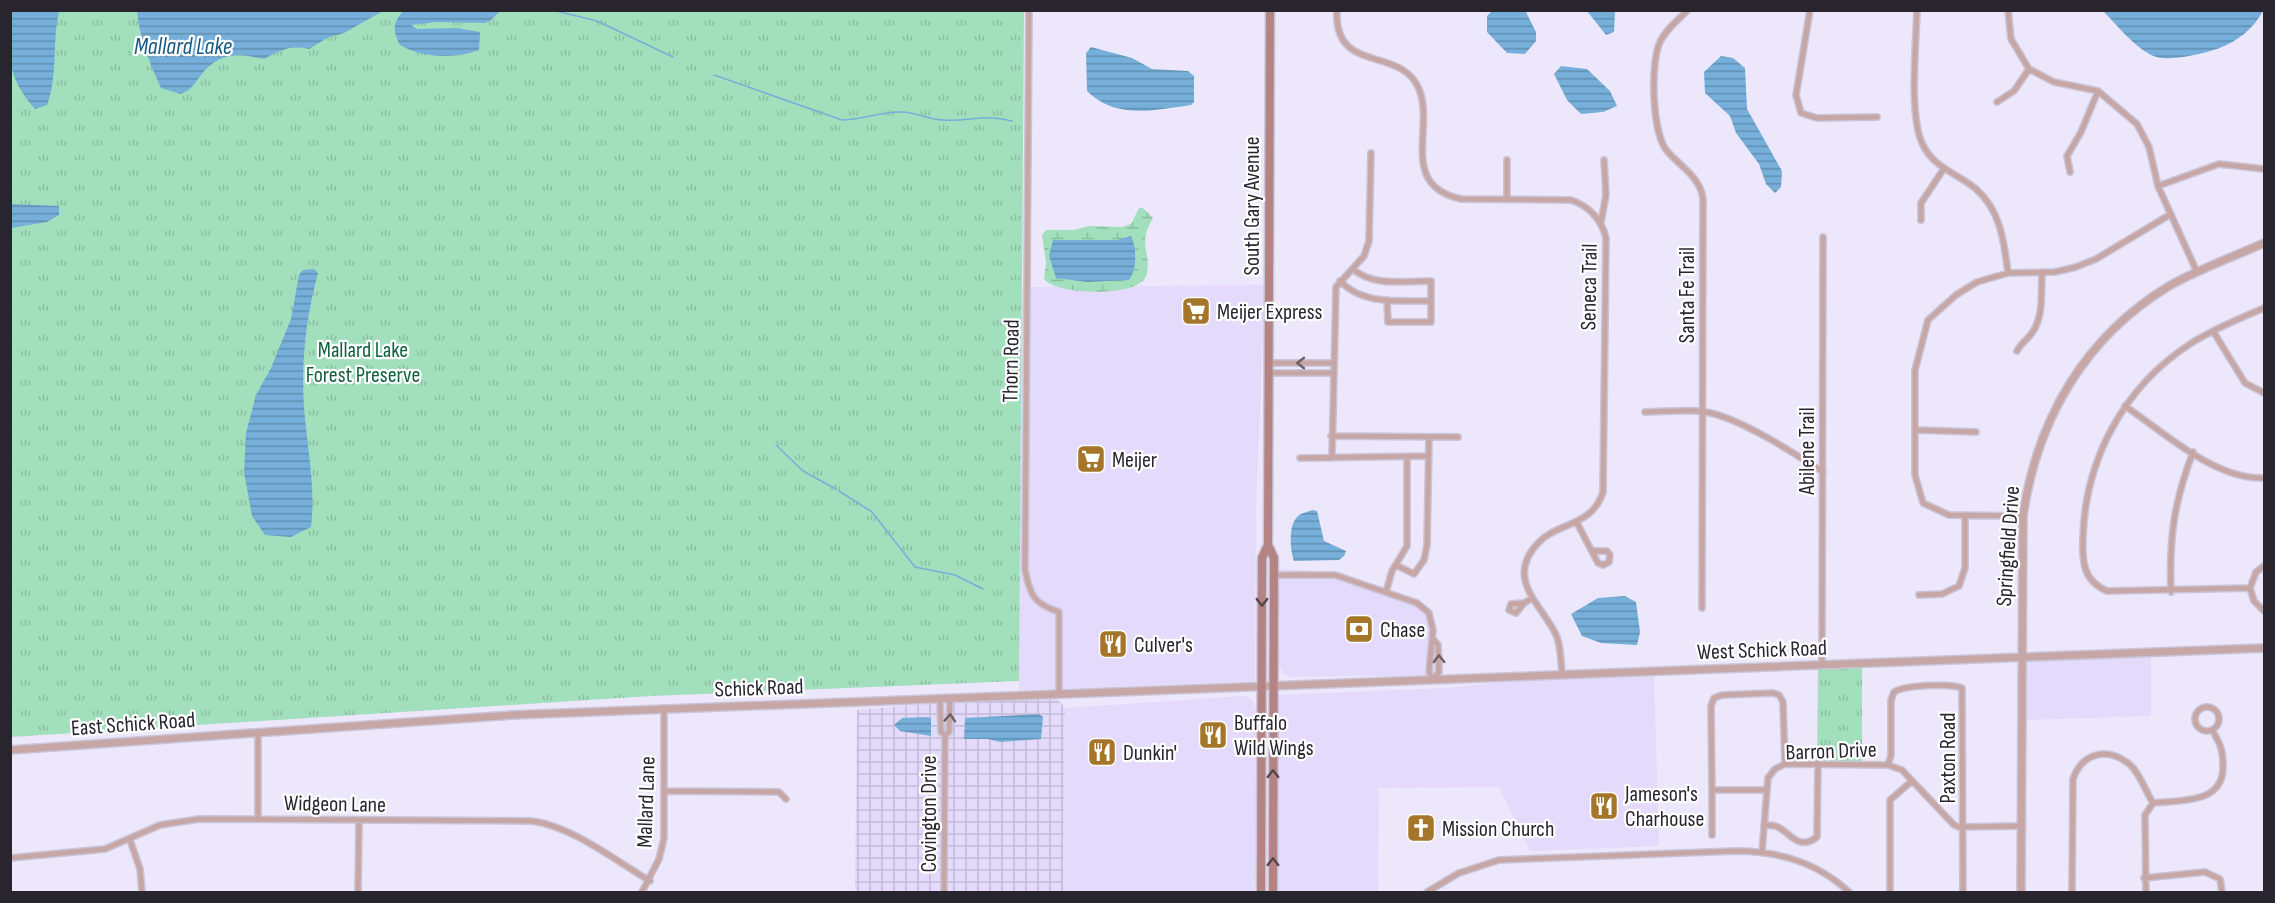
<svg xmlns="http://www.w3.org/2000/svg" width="2275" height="903" font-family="'Sofia Sans Condensed',sans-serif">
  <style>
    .built { fill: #e4dafb }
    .industrial { fill: url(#industrial-grid) }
    .wetland { fill: url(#wetland-marsh) }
    .park { fill: url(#park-tufts) }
    .water { fill: url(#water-rules) }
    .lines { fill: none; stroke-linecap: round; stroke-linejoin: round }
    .stream { stroke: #76afda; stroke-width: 1.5 }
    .minor-casing { stroke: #cac4d7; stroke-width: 8 }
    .tertiary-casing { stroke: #cac4d7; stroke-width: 10 }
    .secondary-casing { stroke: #cac4d7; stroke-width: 11 }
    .minor { stroke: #c7a6a6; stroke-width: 5 }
    .tertiary { stroke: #c7a6a6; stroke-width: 7 }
    .secondary { stroke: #b48485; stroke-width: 8 }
    .oneway { stroke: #705f65 }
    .oneway2 { stroke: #59464d }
    .labels { text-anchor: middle; stroke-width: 4.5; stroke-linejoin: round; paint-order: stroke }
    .street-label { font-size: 22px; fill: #28252f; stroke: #fff }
    .poi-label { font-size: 22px; fill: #28252f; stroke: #fff; text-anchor: start }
    .park-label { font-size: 22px; fill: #11613f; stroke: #fff }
    .water-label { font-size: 24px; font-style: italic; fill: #195a84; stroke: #fff }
  </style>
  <defs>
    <pattern id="industrial-grid" width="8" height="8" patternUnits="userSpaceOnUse" patternTransform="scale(1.5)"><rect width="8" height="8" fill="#e4dafb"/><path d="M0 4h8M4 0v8" fill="none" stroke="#c4bbd7"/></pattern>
    <pattern id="wetland-marsh" width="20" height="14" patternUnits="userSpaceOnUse" patternTransform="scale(1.5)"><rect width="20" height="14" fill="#a2dfbc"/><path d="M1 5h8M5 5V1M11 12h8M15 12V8" fill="none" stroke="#8cbfa2"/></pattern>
    <pattern id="park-tufts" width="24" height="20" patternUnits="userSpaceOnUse" patternTransform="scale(1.5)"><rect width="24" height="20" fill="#a2dfbc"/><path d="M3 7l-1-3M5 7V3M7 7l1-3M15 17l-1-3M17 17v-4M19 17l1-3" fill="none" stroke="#8cbfa2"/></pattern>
    <pattern id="water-rules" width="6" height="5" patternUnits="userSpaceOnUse" patternTransform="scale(1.5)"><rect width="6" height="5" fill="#76afda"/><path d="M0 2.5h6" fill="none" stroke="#618eb1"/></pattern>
  </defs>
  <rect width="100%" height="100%" fill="#ede7fc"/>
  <path class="built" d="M1265,285L1256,506L1255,681L1019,690L1022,287Z
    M1277,569L1341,572L1363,583L1418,599L1430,609L1436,630L1437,675L1292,677L1284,674L1277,662Z
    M2151,653V716L2022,720V658Z
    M1654,672L1659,846L1530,851L1499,787L1379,788L1378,892H1276L1278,695L1447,688L1546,677Z
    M1244,696L1252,700L1258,712L1257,853L1254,892H1063L1065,708Z"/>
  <path class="industrial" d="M1056,697L1065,708L1063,892H855L857,710L944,702Z"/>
  <path class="wetland" d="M1139,208H1143L1153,218C1136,245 1153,254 1146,276C1139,298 1055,295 1044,279L1046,263L1042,235L1046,230H1074L1089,226L1122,227L1131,224Z"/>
  <path class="park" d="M11,11H1024L1019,681L651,696L11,737Z
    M1862,665V766H1817L1818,666Z"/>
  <path class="water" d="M10,11H59C52,43 58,77 47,105L35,109C4,73 10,55 10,11Z
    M137,11L138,10L383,11L344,33L327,38L309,49C290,45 281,50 264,59C237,53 220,52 201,75C195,83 191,90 181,94L161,88C150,65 139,36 137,11Z
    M403,11H500L490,21L484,23L436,22L411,25L417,29L457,28L480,32L479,50C456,59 421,58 400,45C392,30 393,23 403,11Z
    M1492,11L1526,12L1536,32V41L1525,54L1507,53L1487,32V16Z
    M1587,11H1615L1614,32L1606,35Z
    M2103,11H2263C2246,42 2216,52 2183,57C2172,58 2161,60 2151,55C2133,46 2117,25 2103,11Z
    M1091,47L1132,58L1152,69L1188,71L1194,76V102L1191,105C1155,110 1116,120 1087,91L1086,53Z
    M1721,56L1733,58L1745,68L1747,109L1782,171L1781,187L1775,193L1766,184L1759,164L1736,133L1730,116L1705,93L1704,72Z
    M1561,66L1587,69L1610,91L1617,106L1603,112L1581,114L1567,100L1554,74Z
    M11,204L59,206V215L47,222L11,228Z
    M1131,236C1137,248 1137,270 1129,280L1087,282L1056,278L1049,256L1053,240H1117Z
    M314,269L318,273C306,318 301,361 304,407C307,447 316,487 311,527L291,537L265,535L252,516L244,472L246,433L256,395L271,368L291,319L299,275L303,270Z
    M1312,510L1317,511L1324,541L1346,551L1344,556L1339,560L1294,561C1290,550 1288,525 1298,516C1301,513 1308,512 1312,510Z
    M1625,596L1636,602L1640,632L1637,645L1601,643L1582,636L1571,614L1598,598Z
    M1039,714L1043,717L1041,739L1000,742L988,739H964L965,718Z
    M927,717L931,718V736L900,731L894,725L902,718Z"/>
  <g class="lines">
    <path class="stream" d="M552,10L597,21L673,57
      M714,75L842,120C862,120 882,111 902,112C916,112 929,120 943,120C969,122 984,113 1012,121
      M776,445L803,471L836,489
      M839,491L872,512L915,567L955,575L983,589"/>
    <g class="minor-casing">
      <path id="minor" d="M1029,10L1025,570C1030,595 1034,604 1059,612V694
        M1337,10C1333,75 1401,45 1419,89C1435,128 1398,185 1461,199L1571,200C1589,206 1602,220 1606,238L1603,492C1592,527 1558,522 1539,542C1502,580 1545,607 1557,637C1561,649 1561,662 1562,674
        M1688,10C1678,20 1666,29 1660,42C1650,63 1652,133 1667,151C1681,167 1699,176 1703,198L1702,608
        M1810,10L1796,95L1801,113L1817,118L1877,117
        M1917,10C1916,44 1909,114 1922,143C1933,168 1957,173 1976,189C2001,211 2004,242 2008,273
        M2008,10L2011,39L2029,69L2054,82L2098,91L2137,124L2149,147L2158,186L2197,272
        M1997,102L2014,91L2029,69
        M2070,172L2067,156L2081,132L2098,91
        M2158,186L2219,164L2264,169
        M1507,199V160
        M1921,220V203L1943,170
        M1601,222L1606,195L1604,160
        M1353,269C1373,287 1405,281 1431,281V322H1388L1387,300
        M1340,281C1364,306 1399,300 1431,301
        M2213,331L2245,383L2264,393
        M2017,351C2021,343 2027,340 2032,333C2044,316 2041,292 2042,272
        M1269,363H1333
        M1269,373H1333
        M2125,406C2165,433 2215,480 2264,478
        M1645,412C1664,412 1687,409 1706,412C1740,418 1794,453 1823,472
        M1917,430L1976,432
        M1331,436L1458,437
        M1300,458L1429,456
        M1332,458L1336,287L1364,256L1369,241L1371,153
        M2023,516L1949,515L1923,503L1915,475V370L1928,320L1956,295L1977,282L2008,273L2055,272L2076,267L2096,259L2171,214
        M1577,523L1598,563L1603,565L1609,562L1610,555L1607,551H1593
        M1396,565L1414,574L1424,560L1427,545L1429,437
        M2264,566L2256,572L2250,588L2254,601L2264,611
        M1273,575H1335L1417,603L1429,613L1433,630L1429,672L1433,680
        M2250,588L2107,591C2083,581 2082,561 2083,538C2085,459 2124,387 2190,344C2213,329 2239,319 2264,308
        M1386,592L1392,571L1407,546V457
        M2171,592C2169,538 2174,502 2193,452
        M1919,595L1942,594L1959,586L1965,568V516
        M1524,603L1511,604L1509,610L1516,613L1524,603L1531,599
        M1822,664L1823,237
        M1433,680L1439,672L1438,645L1433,639
        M940,699L941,732L945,735L944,892
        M2195 719a12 12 0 1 1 24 0a12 12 0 1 1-24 0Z
        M258,732V819
        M945,735L949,732L950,699
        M1888,765L1891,755V700L1894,692C1905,685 1950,683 1962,688L1963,892
        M1767,790H1712L1711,706L1714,698L1722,695L1773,693L1779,695L1783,702L1785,764
        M664,791L779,792L786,799
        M2153,803C2181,800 2224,804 2223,766C2223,750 2220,743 2212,730
        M1764,825C1768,825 1774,825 1778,827C1791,834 1799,851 1817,837L1818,763
        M1712,835V790
        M130,840L140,869L142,892
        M1762,852L1768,778L1775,769L1785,764L1888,765L1902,770L1954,825L1959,827L2020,826
        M10,858L105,849L160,825L199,819L531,821C570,825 616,861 650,881
        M2144,878L2205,872L2220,879L2222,892
        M358,892L359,820
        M642,892L659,859L664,838V708
        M1427,892L1459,873L1499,860L1736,851C1778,851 1818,863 1849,892
        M1890,892V800L1912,781
        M2072,892L2073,779C2082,753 2106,747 2128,763C2139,771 2146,792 2153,803
        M2146,892L2145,815L2153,803"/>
    </g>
    <g class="tertiary-casing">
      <path id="tertiary" d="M10,750L512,715L2264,648
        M2021,892L2023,516C2037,419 2085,337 2169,286C2199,269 2233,257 2264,243"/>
    </g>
    <g class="secondary-casing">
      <path id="secondary" d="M1270,10L1268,545L1274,558L1273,892
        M1261,892L1262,558L1268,545"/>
    </g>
    <use href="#minor" class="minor"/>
    <use href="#tertiary" class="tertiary"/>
    <use href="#secondary" class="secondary"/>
  </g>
  <defs><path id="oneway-chevron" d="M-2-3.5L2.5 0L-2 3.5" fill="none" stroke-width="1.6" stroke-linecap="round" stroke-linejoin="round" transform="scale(1.5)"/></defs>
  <g class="oneway">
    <use href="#oneway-chevron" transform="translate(1301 363) rotate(180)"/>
    <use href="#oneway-chevron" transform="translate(1439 659) rotate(-91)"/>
    <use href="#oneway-chevron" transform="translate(950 718) rotate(-86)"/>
  </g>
  <g class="oneway2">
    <use href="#oneway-chevron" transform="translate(1262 602) rotate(90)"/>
    <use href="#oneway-chevron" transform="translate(1273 774) rotate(-90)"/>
    <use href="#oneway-chevron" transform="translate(1273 862) rotate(-90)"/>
  </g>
  <defs>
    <g id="supermarket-square" transform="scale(1.5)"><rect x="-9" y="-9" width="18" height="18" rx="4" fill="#a5762a" stroke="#fff"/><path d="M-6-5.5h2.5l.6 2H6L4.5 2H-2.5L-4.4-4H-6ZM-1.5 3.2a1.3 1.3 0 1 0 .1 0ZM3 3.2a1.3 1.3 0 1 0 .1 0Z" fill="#fff"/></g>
    <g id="bank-square" transform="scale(1.5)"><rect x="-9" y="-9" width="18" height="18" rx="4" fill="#a5762a" stroke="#fff"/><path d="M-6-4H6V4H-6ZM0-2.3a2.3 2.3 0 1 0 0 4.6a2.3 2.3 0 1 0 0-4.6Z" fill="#fff"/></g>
    <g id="restaurant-square" transform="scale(1.5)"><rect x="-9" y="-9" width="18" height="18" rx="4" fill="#a5762a" stroke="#fff"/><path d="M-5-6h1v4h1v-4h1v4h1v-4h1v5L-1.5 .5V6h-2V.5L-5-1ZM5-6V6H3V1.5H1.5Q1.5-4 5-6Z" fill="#fff"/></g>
    <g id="church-square" transform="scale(1.5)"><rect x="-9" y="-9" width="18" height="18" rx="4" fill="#a5762a" stroke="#fff"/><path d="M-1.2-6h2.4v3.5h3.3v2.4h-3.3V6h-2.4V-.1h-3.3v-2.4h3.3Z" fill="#fff"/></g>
  </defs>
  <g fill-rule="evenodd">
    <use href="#supermarket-square" x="1196" y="311"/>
    <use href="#supermarket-square" x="1091" y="459"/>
    <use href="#bank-square" x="1359" y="629"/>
    <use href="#restaurant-square" x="1113" y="644"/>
    <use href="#restaurant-square" x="1213" y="735"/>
    <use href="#restaurant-square" x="1102" y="752"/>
    <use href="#restaurant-square" x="1604" y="806"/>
    <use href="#church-square" x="1421" y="828"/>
  </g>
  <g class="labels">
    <g class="street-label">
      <text transform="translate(1251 206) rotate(-90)" y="8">South Gary Avenue</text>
      <text transform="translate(1588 287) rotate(-89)" y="8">Seneca Trail</text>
      <text transform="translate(1686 295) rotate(-90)" y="8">Santa Fe Trail</text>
      <text transform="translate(1010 361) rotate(-89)" y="8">Thorn Road</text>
      <text transform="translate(1806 451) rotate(-90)" y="8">Abilene Trail</text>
      <text transform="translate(2007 546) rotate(-86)" y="8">Springfield Drive</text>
      <text transform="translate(1762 649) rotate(-2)" y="8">West Schick Road</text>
      <text transform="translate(759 687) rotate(-2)" y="8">Schick Road</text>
      <text transform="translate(133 723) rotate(-4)" y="8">East Schick Road</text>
      <text transform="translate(1831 750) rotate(-2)" y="8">Barron Drive</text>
      <text transform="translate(1947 758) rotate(-90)" y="8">Paxton Road</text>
      <text transform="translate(645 802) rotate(-88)" y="8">Mallard Lane</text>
      <text transform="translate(335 803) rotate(1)" y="8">Widgeon Lane</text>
      <text transform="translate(928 814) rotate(-90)" y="8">Covington Drive</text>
    </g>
    <g class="poi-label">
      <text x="1217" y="319">Meijer Express</text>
      <text x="1112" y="467">Meijer</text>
      <text x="1380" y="637">Chase</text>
      <text x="1134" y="652">Culver's</text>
      <text x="1234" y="730">Buffalo<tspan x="1234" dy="25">Wild Wings</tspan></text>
      <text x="1123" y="760">Dunkin'</text>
      <text x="1625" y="801">Jameson's<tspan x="1625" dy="25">Charhouse</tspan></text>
      <text x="1442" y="836">Mission Church</text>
    </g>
    <g class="park-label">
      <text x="363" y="357">Mallard Lake<tspan x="363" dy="25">Forest Preserve</tspan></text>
    </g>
    <g class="water-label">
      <text x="183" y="54">Mallard Lake</text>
    </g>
  </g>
  <rect width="2275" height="903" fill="none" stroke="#28252f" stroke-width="24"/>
</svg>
